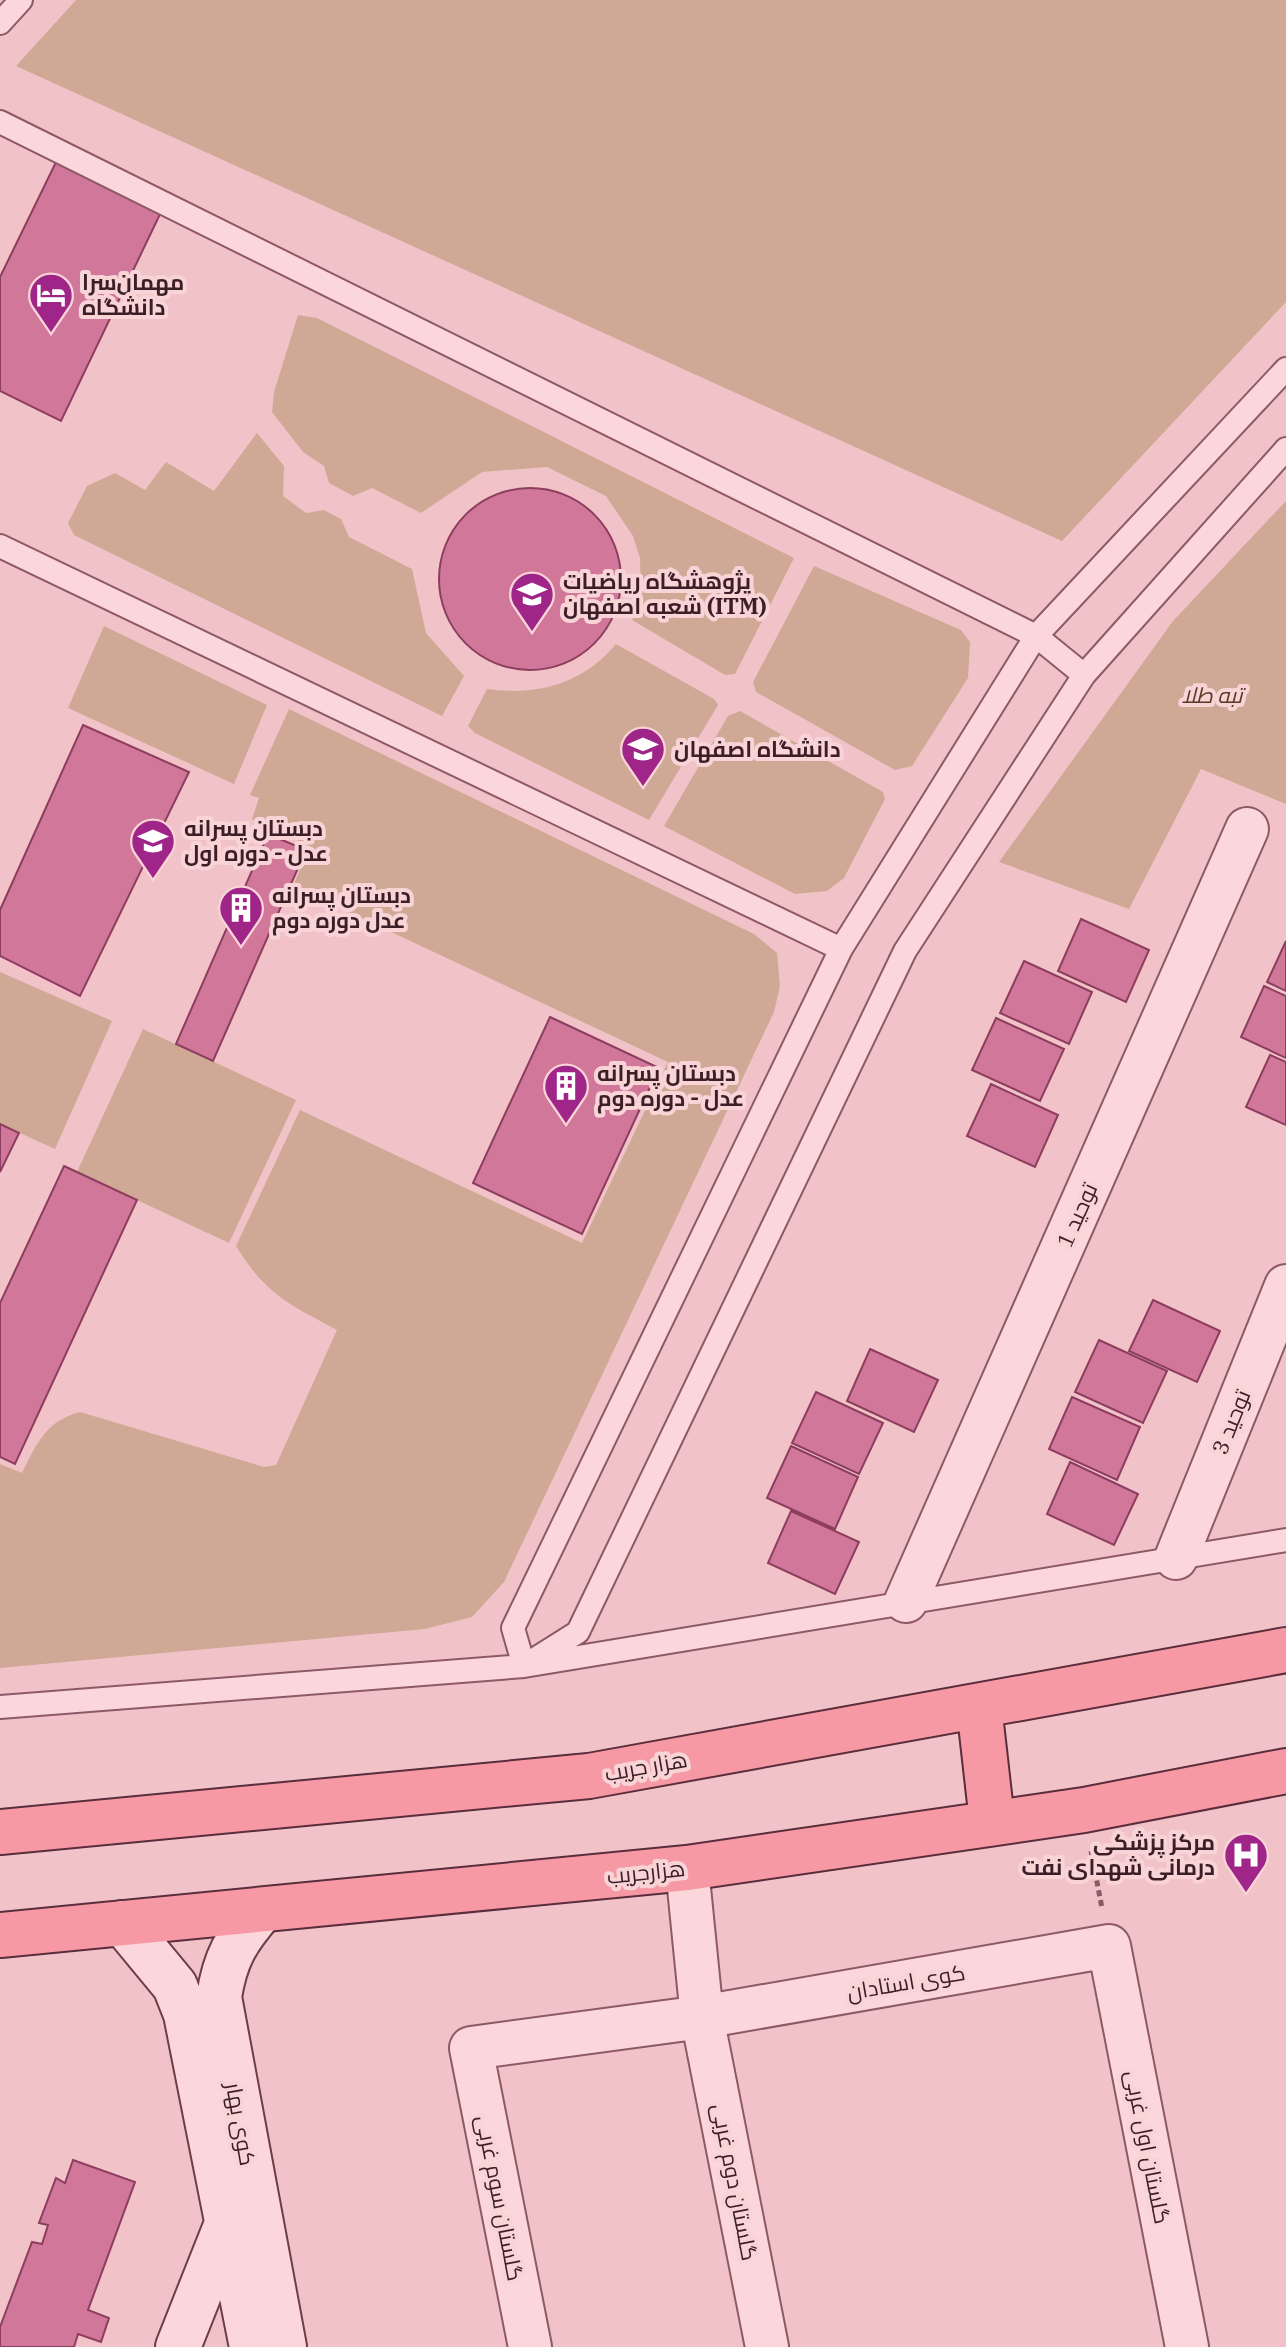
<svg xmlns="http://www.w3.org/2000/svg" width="1286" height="2347" font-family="'IBM Plex Serif',Cairo,serif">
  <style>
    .green { fill: #d0a896 }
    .building { fill: #d1779a; stroke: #8d3d5e; stroke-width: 2 }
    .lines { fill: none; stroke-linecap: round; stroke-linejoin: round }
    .lane-casing { stroke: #8d5967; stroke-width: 26 }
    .street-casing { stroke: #8d5967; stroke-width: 46 }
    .secondary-casing { stroke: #6e3c4b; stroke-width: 48 }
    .primary-casing { stroke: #5a2d3c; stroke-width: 48 }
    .path { stroke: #8d5967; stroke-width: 5; stroke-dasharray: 6 4; stroke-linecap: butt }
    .lane { stroke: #fbd7db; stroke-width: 22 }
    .street { stroke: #fbd7db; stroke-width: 42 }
    .secondary { stroke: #fbd7db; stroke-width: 44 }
    .primary { stroke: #f699a4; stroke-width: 44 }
    .labels { text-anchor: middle; stroke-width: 8; stroke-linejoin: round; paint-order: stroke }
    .poi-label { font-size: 22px; font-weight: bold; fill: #3c1e27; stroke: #f8d4d7; text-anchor: start }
    .park-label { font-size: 22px; font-style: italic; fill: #593b23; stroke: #f8d4d7 }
    .street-label { font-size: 22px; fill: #3c1e27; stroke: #f8d4d7 }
  </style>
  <rect width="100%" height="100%" fill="#f1c3c8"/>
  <path class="green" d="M76,0H1286V302L1062,541L16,66Z
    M298,315L317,318L794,558L735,674L725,675L632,620L641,594L640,558L633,536L606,496L547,467L482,472L421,513L372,488L353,496L329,483L324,466L303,452L272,412L274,392Z
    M257,433L284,466L283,496L306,513L324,510L341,519L349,537L412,569L426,633L464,676L442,716L74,535L68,523L87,486L115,473L145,490L166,462L214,491Z
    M1286,501V804L1201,769L1129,909L999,862L1173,621Z
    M814,566L961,630L970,642L968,678L912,766L895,770L756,692L753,682Z
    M104,626L267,705L234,784L68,708Z
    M616,644L714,699L718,705L649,820L475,733L468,726L487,689C537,696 583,684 616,644Z
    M289,709L754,934L777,953L780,986L774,1012L504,1582L472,1617L425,1629L0,1668V1464L22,1473C37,1443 46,1421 80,1412L264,1467L276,1465L337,1330C289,1304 266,1295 236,1246L300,1110L582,1243L668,1062L293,886L310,846L252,819L259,798L250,795Z
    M740,711L883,792L885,799L844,878L827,891L795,894L664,826L728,716Z
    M0,972L112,1021L55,1149L0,1124Z
    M143,1029L296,1100L229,1243L77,1172Z"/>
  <path class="building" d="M57,160L162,210L61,421L0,391V277Z
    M439 579a91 91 0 1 1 182 0a91 91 0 1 1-182 0Z
    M83,725L189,772L80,996L0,956V910Z
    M268,834L306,850L213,1061L176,1044Z
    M1081,919L1149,950L1126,1002L1058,971Z
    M1286,941V991L1267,982Z
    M1024,961L1092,992L1069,1044L1000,1013Z
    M1264,986L1286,996V1058L1241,1037Z
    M550,1017L659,1068L582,1234L473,1183Z
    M996,1018L1064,1049L1040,1101L972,1070Z
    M1270,1055L1286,1062V1125L1246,1107Z
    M991,1084L1058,1115L1035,1167L967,1136Z
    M0,1124L19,1133L0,1172Z
    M64,1166L137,1200L15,1464L0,1457V1303Z
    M1153,1300L1220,1331L1197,1382L1129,1351Z
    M1099,1340L1167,1371L1143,1423L1075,1392Z
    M870,1349L938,1380L914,1432L847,1401Z
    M816,1392L883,1423L859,1474L792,1443Z
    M1072,1397L1140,1427L1117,1480L1049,1449Z
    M791,1446L858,1477L835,1529L767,1498Z
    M1070,1462L1138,1494L1114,1545L1047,1514Z
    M791,1511L859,1542L835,1594L768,1563Z
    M73,2160L135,2182L88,2310L109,2318L101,2342L78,2334L74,2347H0V2327L32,2242L42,2244L48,2225L39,2223L56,2178L65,2183Z"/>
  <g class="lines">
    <g class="lane-casing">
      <path id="lane" d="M0,23L21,0
        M0,122L1036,636L1084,675
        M0,546L841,949
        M524,1666L513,1628L841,949L1036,636L1286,369
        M524,1666L578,1632L905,951L1084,675L1286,449
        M0,1707L524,1666L1286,1540"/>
    </g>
    <g class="street-casing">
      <path id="street" d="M1176,1558L1286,1286
        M906,1601L1247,829
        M687,1868L702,2017L767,2347
        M530,2347L471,2048L702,2017L1109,1946L1187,2347"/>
    </g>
    <g class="secondary-casing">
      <path id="secondary" d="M261,1911C236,1940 225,1958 219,1997L284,2347
        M123,1923L175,1986L186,2014L252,2347
        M178,2347L228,2221H231"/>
    </g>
    <g class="primary-casing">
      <path id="primary" d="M979,1706L992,1821
        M0,1832L589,1776L1286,1650
        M0,1935L687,1868L1084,1810L1286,1771"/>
    </g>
    <path class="path" d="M1091,1851L1102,1908"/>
    <use href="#lane" class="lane"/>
    <use href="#street" class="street"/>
    <use href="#secondary" class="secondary"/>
    <use href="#primary" class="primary"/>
  </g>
  <defs>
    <g id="hotel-pin" transform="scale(2.3)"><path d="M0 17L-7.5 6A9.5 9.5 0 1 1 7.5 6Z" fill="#9f2588" stroke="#f8d4d7"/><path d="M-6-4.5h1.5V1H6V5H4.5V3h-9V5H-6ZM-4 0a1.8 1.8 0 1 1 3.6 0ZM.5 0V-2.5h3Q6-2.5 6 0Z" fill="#fff"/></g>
    <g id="university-pin" transform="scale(2.3)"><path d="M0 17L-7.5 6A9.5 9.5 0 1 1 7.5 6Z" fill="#9f2588" stroke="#f8d4d7"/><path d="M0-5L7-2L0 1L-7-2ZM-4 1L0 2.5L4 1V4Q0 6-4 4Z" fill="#fff"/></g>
    <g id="school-pin" transform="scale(2.3)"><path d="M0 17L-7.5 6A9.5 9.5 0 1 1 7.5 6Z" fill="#9f2588" stroke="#f8d4d7"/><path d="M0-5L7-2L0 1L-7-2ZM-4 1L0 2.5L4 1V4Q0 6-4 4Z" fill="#fff"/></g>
    <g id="building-pin" transform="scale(2.3)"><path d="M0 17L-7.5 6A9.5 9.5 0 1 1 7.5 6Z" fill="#9f2588" stroke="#f8d4d7"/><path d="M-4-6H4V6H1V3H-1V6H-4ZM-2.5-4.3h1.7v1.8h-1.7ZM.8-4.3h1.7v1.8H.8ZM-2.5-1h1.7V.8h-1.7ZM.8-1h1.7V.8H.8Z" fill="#fff"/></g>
    <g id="hospital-pin" transform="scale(2.3)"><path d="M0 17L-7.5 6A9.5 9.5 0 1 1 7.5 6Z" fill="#9f2588" stroke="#f8d4d7"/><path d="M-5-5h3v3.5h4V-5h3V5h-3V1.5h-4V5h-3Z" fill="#fff"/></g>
  </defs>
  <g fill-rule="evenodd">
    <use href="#hotel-pin" x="51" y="295"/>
    <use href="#university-pin" x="532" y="594"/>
    <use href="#university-pin" x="643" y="749"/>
    <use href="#school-pin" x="153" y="841"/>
    <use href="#building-pin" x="241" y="908"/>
    <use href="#building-pin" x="566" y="1086"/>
    <use href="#hospital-pin" x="1246" y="1855"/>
  </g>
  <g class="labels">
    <g class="poi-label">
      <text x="82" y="290">مهمان‌سرا<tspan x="82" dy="25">دانشگاه</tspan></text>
      <text x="563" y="589">پژوهشگاه رياضيات<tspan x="563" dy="25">شعبه اصفهان (ITM)</tspan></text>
      <text x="674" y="757">دانشگاه اصفهان</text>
      <text x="184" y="836">دبستان پسرانه<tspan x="184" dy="25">عدل - دوره اول</tspan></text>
      <text x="272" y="903">دبستان پسرانه<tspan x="272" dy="25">عدل دوره دوم</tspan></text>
      <text x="597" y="1081">دبستان پسرانه<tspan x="597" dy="25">عدل - دوره دوم</tspan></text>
      <text x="1215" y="1850" text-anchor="end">مرکز پزشکی<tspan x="1215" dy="25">درمانی شهدای نفت</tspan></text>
    </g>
    <g class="park-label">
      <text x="1212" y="703">تبه طلا</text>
    </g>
    <g class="street-label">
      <text transform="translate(1077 1215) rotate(-66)" y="8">توحید 1</text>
      <text transform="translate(1231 1422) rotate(-68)" y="8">توحید 3</text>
      <text transform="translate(646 1766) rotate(-10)" y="8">هزار جریب</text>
      <text transform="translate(646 1872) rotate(-6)" y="8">هزارجریب</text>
      <text transform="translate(906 1982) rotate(-10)" y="8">کوی استادان</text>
      <text transform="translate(241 2124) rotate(80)" y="8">کوی بهار</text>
      <text transform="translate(1148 2147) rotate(79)" y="8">گلستان اول غربی</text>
      <text transform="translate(735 2182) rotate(79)" y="8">گلستان دوم غربی</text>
      <text transform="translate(500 2198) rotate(79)" y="8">گلستان سوم غربی</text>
    </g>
  </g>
</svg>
